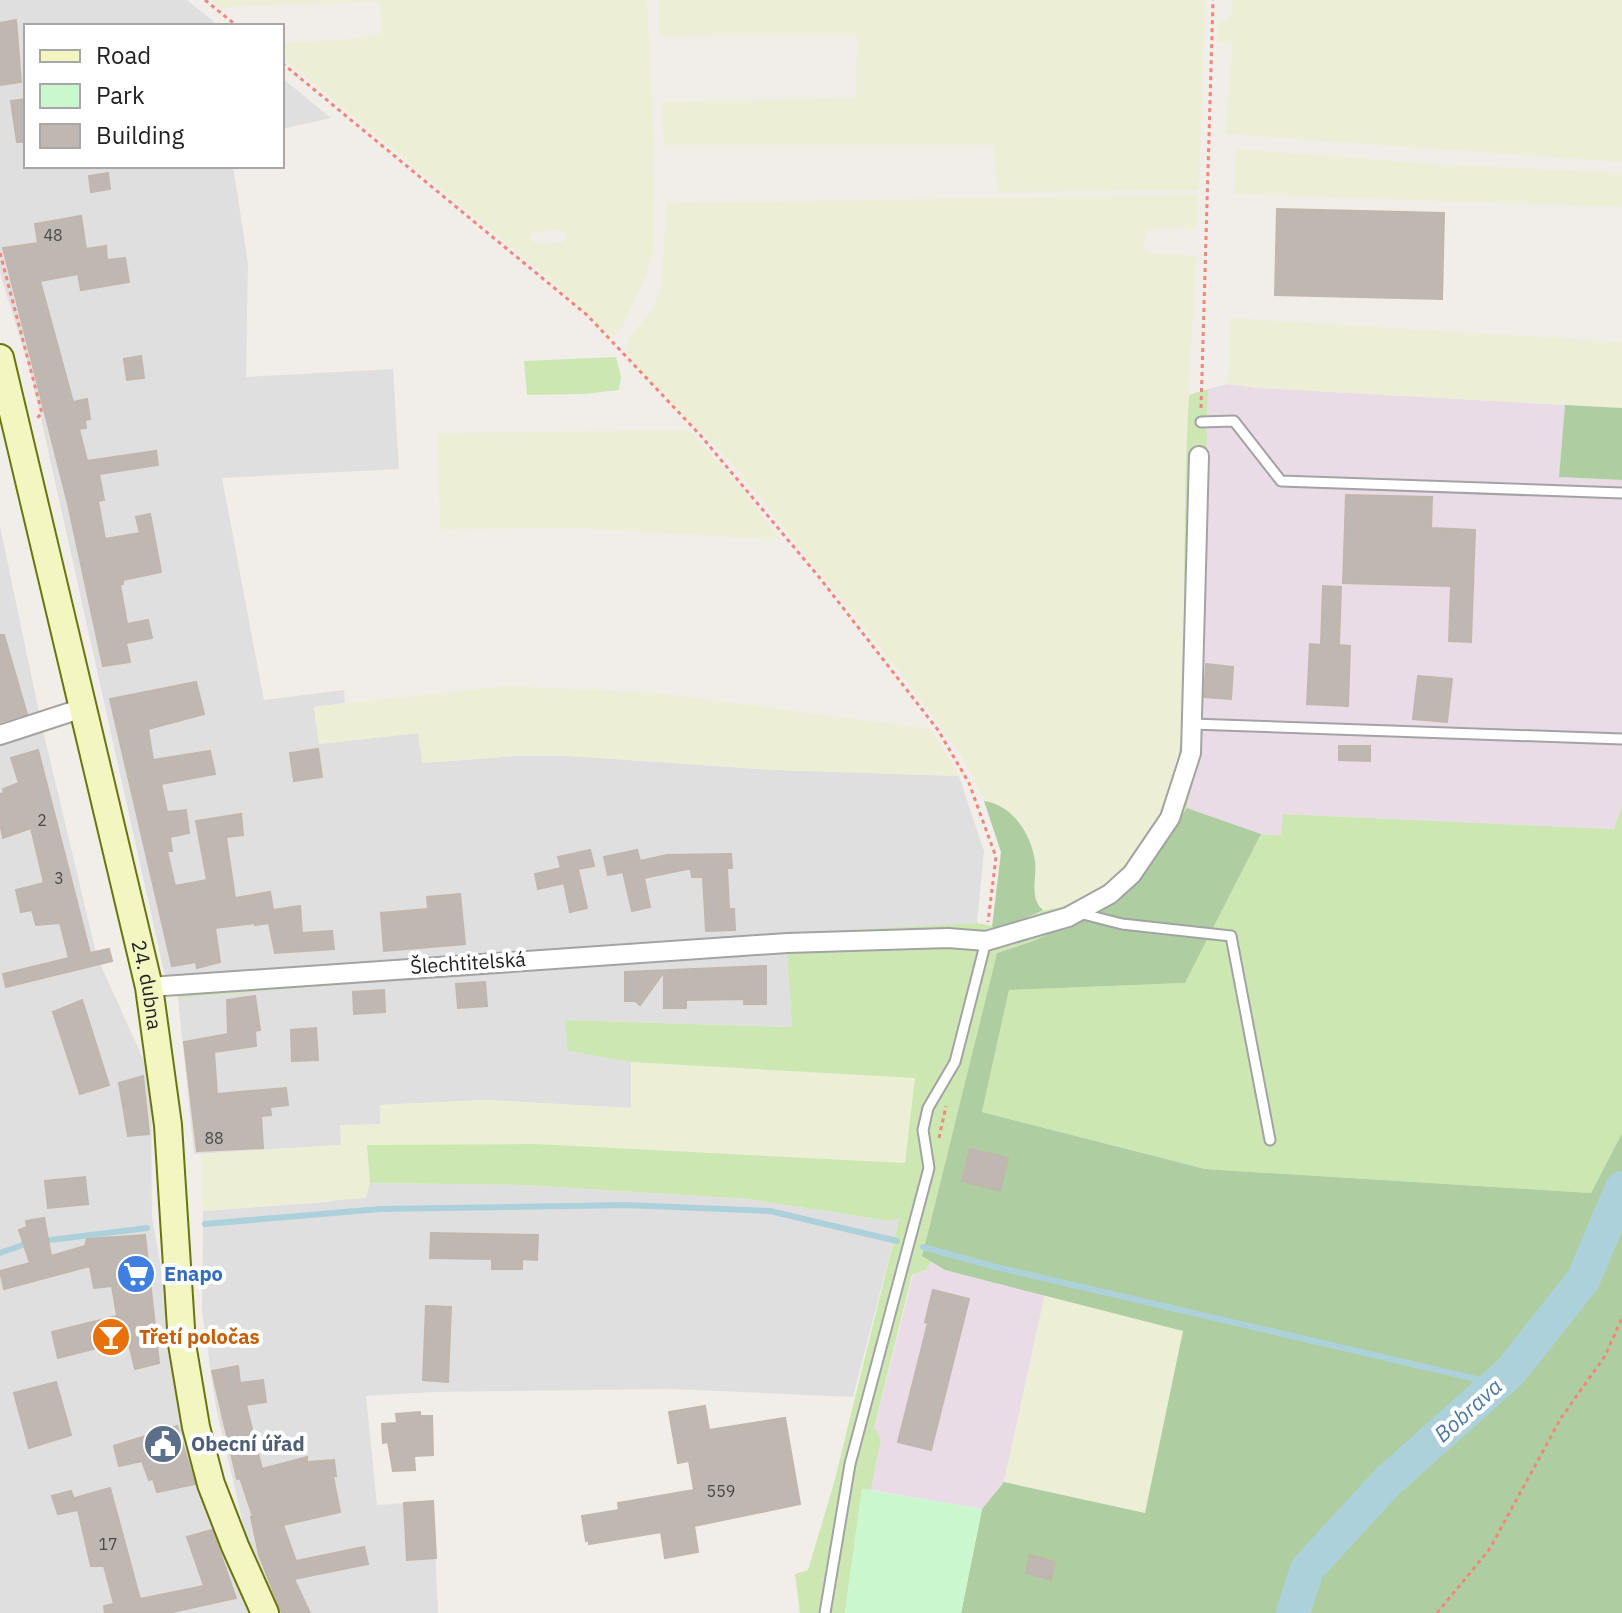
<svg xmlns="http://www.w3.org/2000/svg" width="1622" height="1613" font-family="'IBM Plex Sans',sans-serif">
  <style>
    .residential { fill: #e0dfdf }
    .industrial { fill: #eadce7 }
    .farmland { fill: #eceed6; fill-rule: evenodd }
    .grass { fill: #cde7b3 }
    .forest { fill: #aecea1 }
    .park { fill: #cbf7ce }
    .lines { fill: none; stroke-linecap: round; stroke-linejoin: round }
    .stream { stroke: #add1db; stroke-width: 6 }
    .river { stroke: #add1db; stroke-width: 34 }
    .building { fill: #bfb8b2; stroke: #c2b6ac; stroke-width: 2 }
    .lane-casing { stroke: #a3a3a3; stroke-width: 13 }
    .street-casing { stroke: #a3a3a3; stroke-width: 22 }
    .secondary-casing { stroke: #6a750c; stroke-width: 30 }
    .path { stroke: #f1867a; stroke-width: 3; stroke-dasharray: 4 4; stroke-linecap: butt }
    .lane { stroke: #fff; stroke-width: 9 }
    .street { stroke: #fff; stroke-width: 18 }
    .secondary { stroke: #f4f6c2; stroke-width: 26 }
    .labels { text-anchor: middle; stroke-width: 8; stroke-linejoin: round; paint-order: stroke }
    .number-label { font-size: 16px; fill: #494846 }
    .street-label { font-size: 20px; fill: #222; stroke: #fff }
    .shop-label { font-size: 20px; font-weight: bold; fill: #366cbe; stroke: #fff; text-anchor: start }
    .food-label { font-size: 20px; font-weight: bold; fill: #c56008; stroke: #fff; text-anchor: start }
    .service-label { font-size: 20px; font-weight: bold; fill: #4e5e75; stroke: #fff; text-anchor: start }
    .water-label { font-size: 22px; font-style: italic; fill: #507aa4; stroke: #fff }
  </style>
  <rect width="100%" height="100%" fill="#f1eee9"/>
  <path class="residential" d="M0,0H187L219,26H26V166H233L248,263L246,377L393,369L399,469L222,478L264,700L344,690L345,703L314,707L319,744L419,733L423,763L515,756H569L777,770L959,776L984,851L977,923L165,976L31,374L0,273Z
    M282,78L331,118L282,129Z
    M0,526L41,722L97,957L151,1076L152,1217L201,1493L250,1613H0Z
    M787,954L792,1027L566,1020L569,1051L631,1062V1108L484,1100L381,1105V1124L341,1145L194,1154L178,998L512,971Z
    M368,1183L523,1185L748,1199L890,1221L899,1219L853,1397L670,1389L433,1392L366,1396L377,1505L433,1501L438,1613H280L248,1545L216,1408L202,1312L203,1211L328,1202Z"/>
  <path class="industrial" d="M1228,384L1259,388L1565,405L1559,477L1622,480V805L1615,829L1284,814L1281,835L1261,834L1187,808L1201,744L1208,389Z
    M932,1260L945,1270L1045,1294L1004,1482L982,1509L871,1490L881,1440L874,1429L913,1275L926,1270Z"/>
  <path class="farmland" d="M210,0H647L654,149L653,249L647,273L622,328L612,338L546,276L282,57V43L353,39L382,33L380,2L232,6L225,9L220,8ZM557,230L567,234L564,242L538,244L530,240L532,233Z
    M659,0H1205L1199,190L997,192L994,145H664L662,102L856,98L857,35L659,36Z
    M1233,0H1622V162L1225,134L1233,44L1217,42V23L1231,16Z
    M1236,149L1432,164L1622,173V207L1234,194Z
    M1197,195V227L1153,229L1147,232L1144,241L1145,250L1150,253L1196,256L1185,459L1182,717L1173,778L1155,827L1135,858L1118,875L1082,900L1051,910H1043L1035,898V874L1032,849L1016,819L995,803L984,801L960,754L906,680L733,465L634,364L628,355V339L654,307L662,285L666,203Z
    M1230,318L1622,342V408L1259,388L1228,384Z
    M689,430L742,489L780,540L579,528L440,529L438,433Z
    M507,686L659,693L931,729L959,776L777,770L569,756H515L422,763L418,733L319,744L314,707Z
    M631,1062L916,1078L905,1163L702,1153L368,1145L370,1183L366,1198L203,1211L201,1154L341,1145L340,1125L380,1124V1105L484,1100L631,1108Z
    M1045,1294L1183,1330L1145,1513L1004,1482Z"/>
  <path class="grass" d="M616,357L621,377L619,390L583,394L527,395L524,361Z
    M1208,389L1201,744L1187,808L1118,902L1033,941L997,953L922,1255L932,1260L926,1270L912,1275L874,1428L881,1440L871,1490L862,1489L845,1613H800L795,1574L808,1570L834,1483L899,1219L890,1221L748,1199L523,1185L370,1183L367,1145L536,1144L905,1163L915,1078L631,1062L568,1051L565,1020L792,1027L787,954L512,971L178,998L165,976L748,939L798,933L977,923C1015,933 1016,914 1046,910C1068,907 1089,897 1107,884C1199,813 1184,681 1184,578C1185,517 1185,456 1189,395Z
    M1622,805V1133L1591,1193L1205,1169L982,1112L1009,990L1185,983L1261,834L1281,835L1283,814L1614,829Z"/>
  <path class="forest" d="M1565,405L1622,408V480L1559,477Z
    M984,801C1013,805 1031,834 1035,861C1037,878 1029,899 1043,910L1006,927H992L1001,852Z
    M1187,808L1261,834L1185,983L1009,990L982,1112L1205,1169L1591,1193L1622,1133V1613H961L982,1509L1004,1482L1145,1513L1183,1331L945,1270L922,1256L997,953L1033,941L1118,902Z"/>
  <path class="park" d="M862,1489L982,1509L961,1613H845Z"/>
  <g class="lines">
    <path class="stream" d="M205,1224L380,1209L626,1205L770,1211L897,1241
      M42,1241L147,1228
      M923,1247L992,1266L1498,1384
      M0,1253L31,1242"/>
    <path class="river" d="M1293,1613L1307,1569L1387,1482L1510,1372L1583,1280L1622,1188"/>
  </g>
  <path class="building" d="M16,20L21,82L0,85V23Z
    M26,99V142H17L11,101Z
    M108,173L110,189L91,192L89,176Z
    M1277,209L1444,213L1442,299L1275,295Z
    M81,216L86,249L106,246L107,260L125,258L129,282L81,290L78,274L40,281L73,402L87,399L90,419L85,420L86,428L79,429L87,461L156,451L158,465L99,474L104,500L98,501L105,539L140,533L136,517L150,514L161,572L123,580V584L120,585L127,624L148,620L152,638L126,643L130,662L103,666L68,504L3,248L38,243L35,224Z
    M141,356L144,378L127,380L124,359Z
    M1346,495L1432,497L1431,528L1475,530L1471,642L1449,641L1451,586L1343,583Z
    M1323,586L1341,587L1339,645L1350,646L1348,706L1307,704L1310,644L1321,645Z
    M0,635H4L27,714L0,722Z
    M1206,664L1233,667L1231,699L1204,697Z
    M1418,676L1452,679L1447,722L1413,719Z
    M196,682L204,714L148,729L153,760L210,751L215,774L161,784L167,812L186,810L189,833L170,837L172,851H167L175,886L207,880L196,821L241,814L243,835L226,837L235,898L270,892L273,910L300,906L302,933L332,931L334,949L275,953L269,923L255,925V923L215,928L220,962L197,968L196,962L172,966L110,699Z
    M1339,746H1370V761L1339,760Z
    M318,749L322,777L294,781L290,753Z
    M38,750L90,953L109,949L112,961L6,987L3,974L69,958L60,923L36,925L32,910L21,912L16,890L44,883L31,828L3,838L0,823V794L4,793L3,789L19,783L11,758Z
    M590,850L594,866L578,869L587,908L570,912L564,883L538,889L535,874L561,868L558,857Z
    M637,850L640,861L667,855L731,854L732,868H727L729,909H734L735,930L706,931L703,877H692L691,869H687L644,878L650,907L632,911L623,872L608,875L604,857Z
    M460,894L465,944L384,951L381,913L428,909L427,897Z
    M766,966V1004H744V999L686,1000V1008H664V972L640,1005L635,1001H625V972Z
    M485,982L487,1006L458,1008L456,984Z
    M384,990L385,1012L354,1014L353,992Z
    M255,996L260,1030L255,1031L256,1046L214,1052L217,1094L286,1088L288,1105L270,1107L271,1115L261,1116L263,1148L197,1151L184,1042L228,1034L227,1000Z
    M82,1000L109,1085L80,1094L53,1012Z
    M316,1028L318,1060L292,1061L291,1030Z
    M143,1076L149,1134L128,1136L119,1083Z
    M970,1149L1008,1158L1000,1191L962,1181Z
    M85,1177L88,1204L48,1208L45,1181Z
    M44,1218L51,1256L85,1246L87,1239L145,1235L159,1363L135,1369L128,1340L58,1358L52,1332L117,1316L112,1286L94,1288L90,1266L4,1289L0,1271L30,1263L19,1230L27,1227L26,1221Z
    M431,1233L538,1235L537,1260L522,1259V1269H492V1259L430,1258Z
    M933,1290L969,1299L931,1450L898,1442L928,1323L925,1322Z
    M426,1306L451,1307L448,1382L423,1380Z
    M238,1366L240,1383L263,1380L266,1402L246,1405L262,1469L307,1457V1462L334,1460L336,1476H333L340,1512L283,1525L296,1561L364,1547L368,1564L294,1579L310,1613H282L259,1555L251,1517H253L240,1478L237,1479L212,1371Z
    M56,1382L71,1435L29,1448L14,1393Z
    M705,1406L709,1430L785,1418L800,1504L694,1526L698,1552L665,1558L661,1532L589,1544V1540L586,1541L582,1516L619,1510L618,1503L694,1490L689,1461L678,1463L669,1412Z
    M420,1412V1416H432L433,1455L414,1456L415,1470L393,1471L388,1442L383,1443L382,1424L397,1423L396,1414Z
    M177,1426L195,1484L157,1492L153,1479L149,1480L142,1461L119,1466L114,1446Z
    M110,1488L140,1599L204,1586L187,1537L212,1530L236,1598L168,1613H105L104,1606L114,1604L104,1566H91L78,1510L58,1514L52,1496L71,1491L78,1510L75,1498Z
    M433,1501L436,1558L407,1560L404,1503Z
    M1030,1555L1055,1562L1051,1580L1026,1573Z"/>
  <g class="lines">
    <g class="lane-casing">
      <path id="lane" d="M1201,422L1234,421L1281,481L1622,493
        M1192,724L1622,739
        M1079,913L1122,924L1231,936L1270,1140
        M825,1613L850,1464L929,1168L923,1130L928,1108L955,1062L986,941"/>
    </g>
    <g class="street-casing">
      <path id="street" d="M0,735L83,708
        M149,987L787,943L948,938L986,941L1068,917L1110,894L1132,874L1170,818L1191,753L1199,456"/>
    </g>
    <g class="secondary-casing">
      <g id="secondary">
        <path id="s1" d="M0,358L149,987L168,1125L182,1344L196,1427L211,1484L235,1546L265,1613"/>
      </g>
    </g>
    <path class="path" d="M205,0L237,26
      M282,63L587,315L701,436L819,577L938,730L969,783L996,857L988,922
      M0,253L42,413L37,418
      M1201,408L1213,0
      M939,1138L946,1106
      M1437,1613L1489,1550L1561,1418L1605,1356L1622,1318"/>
    <use href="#lane" class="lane"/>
    <use href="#street" class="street"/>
    <use href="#secondary" class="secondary"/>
  </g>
  <defs>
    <g id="supermarket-disc" transform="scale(2)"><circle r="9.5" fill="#3f7fe0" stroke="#fff"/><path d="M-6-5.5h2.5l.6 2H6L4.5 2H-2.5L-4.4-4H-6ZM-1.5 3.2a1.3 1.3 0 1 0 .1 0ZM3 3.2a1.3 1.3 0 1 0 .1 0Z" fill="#fff"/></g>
    <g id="bar-disc" transform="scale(2)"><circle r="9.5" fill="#e8710a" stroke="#fff"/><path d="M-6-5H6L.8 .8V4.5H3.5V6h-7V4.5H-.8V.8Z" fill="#fff"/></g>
    <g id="civic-disc" transform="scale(2)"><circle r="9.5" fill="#5c6f8a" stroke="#fff"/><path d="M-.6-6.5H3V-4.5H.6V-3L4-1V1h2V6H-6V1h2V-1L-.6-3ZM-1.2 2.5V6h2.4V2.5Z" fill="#fff"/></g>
  </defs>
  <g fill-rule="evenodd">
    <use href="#supermarket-disc" x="136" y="1274"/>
    <use href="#bar-disc" x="111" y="1337"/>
    <use href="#civic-disc" x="163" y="1444"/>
  </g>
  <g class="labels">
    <g class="number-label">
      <text x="53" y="241">48</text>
      <text x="42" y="826">2</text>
      <text x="59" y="884">3</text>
      <text x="214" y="1144">88</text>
      <text x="721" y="1497">559</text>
      <text x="108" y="1550">17</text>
    </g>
    <g class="street-label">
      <text transform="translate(468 963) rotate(-4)" y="7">Šlechtitelská</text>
      <text dy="7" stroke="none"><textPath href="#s1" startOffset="644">24. dubna</textPath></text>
    </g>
    <g class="shop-label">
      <text x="164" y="1281">Enapo</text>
    </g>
    <g class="food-label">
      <text x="139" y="1344">Třetí poločas</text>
    </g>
    <g class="service-label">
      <text x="191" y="1451">Obecní úřad</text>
    </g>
    <g class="water-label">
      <text transform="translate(1468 1410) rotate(-42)" y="8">Bobrava</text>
    </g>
  </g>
  <rect x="24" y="24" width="260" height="144" fill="#ffffff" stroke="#a7a7a7" stroke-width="2"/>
  <rect x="40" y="50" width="40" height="12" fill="#f4f6c2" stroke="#a7a7a7" stroke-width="2"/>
  <text x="96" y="64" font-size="24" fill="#222222">Road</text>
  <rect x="40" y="84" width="40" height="24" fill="#cbf7ce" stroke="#a7a7a7" stroke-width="2"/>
  <text x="96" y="104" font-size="24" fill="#222222">Park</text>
  <rect x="40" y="124" width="40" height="24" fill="#bfb8b2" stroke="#a7a7a7" stroke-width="2"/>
  <text x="96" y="144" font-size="24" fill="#222222">Building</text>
</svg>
